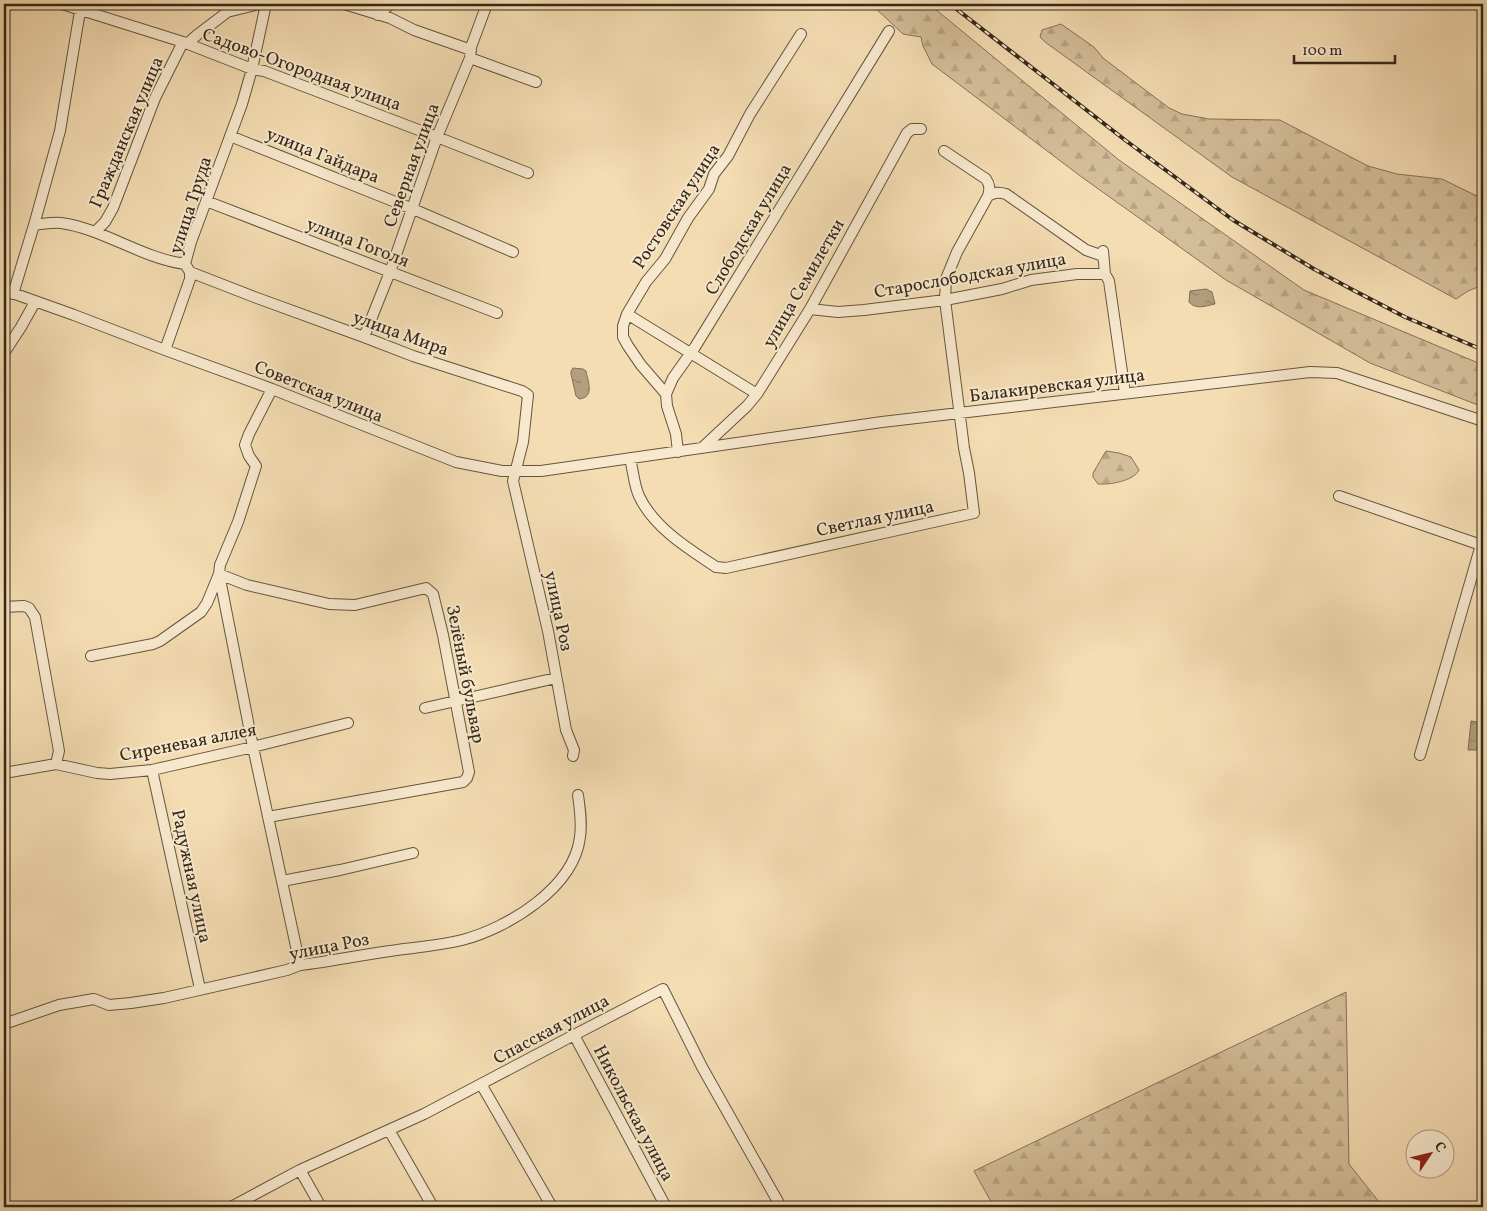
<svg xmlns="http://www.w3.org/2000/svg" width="1487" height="1211" font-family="Vollkorn,serif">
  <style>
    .forest { fill: url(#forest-firs); stroke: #847359 }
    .water { fill: url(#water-ripples); stroke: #806f56 }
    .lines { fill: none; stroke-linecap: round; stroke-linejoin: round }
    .minor-casing { stroke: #645540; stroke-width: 12 }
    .minor { stroke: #f8e9ce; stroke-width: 10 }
    .rail-casing { stroke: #342819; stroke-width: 4 }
    .rail { stroke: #f8e9ce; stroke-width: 2; stroke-dasharray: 5.5; stroke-linecap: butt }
    .labels { text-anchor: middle; stroke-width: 4; stroke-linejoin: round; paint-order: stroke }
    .street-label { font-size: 18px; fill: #342819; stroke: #f8e9ce }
  </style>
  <defs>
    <pattern id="forest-firs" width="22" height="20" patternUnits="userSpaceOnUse" patternTransform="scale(1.25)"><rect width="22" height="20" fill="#d4be99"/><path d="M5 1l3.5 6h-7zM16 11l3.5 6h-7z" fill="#b7a383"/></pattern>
    <pattern id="water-ripples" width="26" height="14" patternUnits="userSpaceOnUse" patternTransform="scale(1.25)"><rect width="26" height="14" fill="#b39f7f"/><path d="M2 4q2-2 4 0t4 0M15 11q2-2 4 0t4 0" fill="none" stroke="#928267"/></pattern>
  </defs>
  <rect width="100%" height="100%" fill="#f5ddb3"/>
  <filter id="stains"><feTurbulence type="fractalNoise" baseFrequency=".004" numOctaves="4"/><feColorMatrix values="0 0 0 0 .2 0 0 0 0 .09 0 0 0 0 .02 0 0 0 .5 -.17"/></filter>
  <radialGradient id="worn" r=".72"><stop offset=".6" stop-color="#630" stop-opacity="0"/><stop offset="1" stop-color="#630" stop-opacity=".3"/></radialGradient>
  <path class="forest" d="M871,4H893L895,5V4H929L1119,160L1304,290L1483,365V407L1370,363L1226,280L1083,178L932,64L923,46L921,37L903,34Z
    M1061,24L1094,47L1103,58L1169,108L1182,114L1209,119L1280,120L1368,166L1397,174L1442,179L1483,199V285L1468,291L1456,299L1232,177L1045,42L1040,37L1042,30Z
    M1106,451L1119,453L1131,457L1139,470C1134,481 1109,485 1098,484L1093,477V473Z
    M1346,992L1349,1164L1383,1207H994L974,1171Z"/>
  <path class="water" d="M1206,289L1212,292L1215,304C1205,306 1196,310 1189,302L1190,291Z
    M573,368L583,369L586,371C588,382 595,397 579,399L576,396L571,374V371Z
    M1471,721L1483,723V738L1479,750H1468Z"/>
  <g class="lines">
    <g class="minor-casing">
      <path id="minor" d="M62,4L183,42L252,69L264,71L437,137L528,173
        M344,4L390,18L414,30L471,50
        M231,11L259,4
        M378,15L390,4
        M187,44L197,35L238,4
        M470,58L536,82
        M230,136L413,209L513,252
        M944,151L986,179C990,185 990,189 988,196C995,192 999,192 1006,194L1086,250L1103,256
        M206,201L497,313
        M34,225C43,224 53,222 61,223C104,229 141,258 185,264
        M95,232L105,222L113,208L155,98L183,42
        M1103,251L1105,274L1109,281L1125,393
        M190,272L257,298L364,337L413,356L522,391L528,395L523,442L513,481L548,631L566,730L574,750L573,756
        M4,290L74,315L165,350L272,389L456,462L502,471H541L882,422L1310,372L1337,373L1483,421
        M13,294L34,225L60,131L81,5
        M810,309L838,312L864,310L945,300L1002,289L1031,280L1077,274H1105
        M627,314L757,394
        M364,337L390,272L437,137L470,58L471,47L487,4
        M165,350L190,279V272L185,264L191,242L242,104L252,69L266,4
        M4,353L21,327L35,302
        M272,389L249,434L245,445L249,456L256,466L238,522L220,565L219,574L253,747L300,965
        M666,394L641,365L628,346L623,337V326L627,314L646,282L665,259L688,218L709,189L714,174L728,156L750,114L801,34
        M702,448L747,406L757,394L810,309L907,133L912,129H921
        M678,452L676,434L667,406L666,394L673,378L695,347L889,31
        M630,458C633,470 634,485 639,496C654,528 689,549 716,567L726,568L974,513L969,473L964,448L945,300L946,279L957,252L988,196
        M1339,496L1481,545L1483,538
        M4,607L24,606L29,608L35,617L59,751L56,764
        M91,656L153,644L160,641L201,612L207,603L219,574L247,585L329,604L355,605L426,588L433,594L443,635L469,772L467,778L463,782L268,817
        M425,708L556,678
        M1420,755L1481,545
        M152,770L200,989
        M4,773L56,764L97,773L110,774L152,770L253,747L348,723
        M282,881L340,870L413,853
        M4,1024L59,1005L94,999L109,1005L131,1003L164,998L287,970L300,965C328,962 355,956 383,952C408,948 438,946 462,940C508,928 574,888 580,837C582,823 580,809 578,795
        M574,1035L666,1207
        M481,1084L552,1207
        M389,1130L433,1207
        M300,1170L321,1207
        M231,1207L300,1170L424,1114L574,1035L663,989L702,1067L781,1207"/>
    </g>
    <use href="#minor" class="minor"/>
    <g class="rail-casing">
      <path id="rail" d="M950,4L1125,140L1233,220L1314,269L1353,290L1405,317L1483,350"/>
    </g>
    <use href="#rail" class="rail"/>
  </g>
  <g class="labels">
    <g class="street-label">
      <text transform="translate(302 69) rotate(20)" y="6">Садово-Огородная улица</text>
      <text transform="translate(126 132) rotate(-67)" y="6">Гражданская улица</text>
      <text transform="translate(323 155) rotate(22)" y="6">улица Гайдара</text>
      <text transform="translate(411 165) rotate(-70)" y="6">Северная улица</text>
      <text transform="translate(190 205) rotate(-72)" y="6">улица Труда</text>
      <text transform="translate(676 206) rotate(-57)" y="6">Ростовская улица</text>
      <text transform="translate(748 229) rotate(-59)" y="6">Слободская улица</text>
      <text transform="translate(358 242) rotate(21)" y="6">улица Гоголя</text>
      <text transform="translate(970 275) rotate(-10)" y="6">Старослободская улица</text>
      <text transform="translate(803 283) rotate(-60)" y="6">улица Семилетки</text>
      <text transform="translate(401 333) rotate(20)" y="6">улица Мира</text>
      <text transform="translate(1057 385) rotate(-7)" y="6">Балакиревская улица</text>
      <text transform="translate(319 391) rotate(22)" y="6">Советская улица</text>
      <text transform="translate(875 518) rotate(-12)" y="6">Светлая улица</text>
      <text transform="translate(559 611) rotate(78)" y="6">улица Роз</text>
      <text transform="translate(466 674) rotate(79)" y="6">Зелёный бульвар</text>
      <text transform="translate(188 742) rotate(-11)" y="6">Сиреневая аллея</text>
      <text transform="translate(192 876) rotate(78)" y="6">Радужная улица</text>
      <text transform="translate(329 946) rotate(-11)" y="6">улица Роз</text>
      <text transform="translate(551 1029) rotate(-28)" y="6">Спасская улица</text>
      <text transform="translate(634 1113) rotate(62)" y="6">Никольская улица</text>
    </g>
  </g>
  <rect width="1487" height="1211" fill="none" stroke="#f5ddb3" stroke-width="20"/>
  <rect x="5" y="5" width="1477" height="1201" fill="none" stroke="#342819" stroke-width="2.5"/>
  <rect x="10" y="10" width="1467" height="1191" fill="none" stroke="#342819"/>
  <g transform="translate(1430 1154) rotate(55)"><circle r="24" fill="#f8e9ce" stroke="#aa9c86"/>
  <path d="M0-4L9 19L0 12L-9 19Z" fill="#8f2418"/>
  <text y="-8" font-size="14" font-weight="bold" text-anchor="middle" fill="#342819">С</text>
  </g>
  <path d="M1294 55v8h101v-8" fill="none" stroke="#342819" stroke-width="2.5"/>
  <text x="1302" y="55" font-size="15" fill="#342819" stroke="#f8e9ce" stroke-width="4" paint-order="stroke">100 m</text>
  <rect width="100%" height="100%" filter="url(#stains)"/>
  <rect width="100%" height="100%" fill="url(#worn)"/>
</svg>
